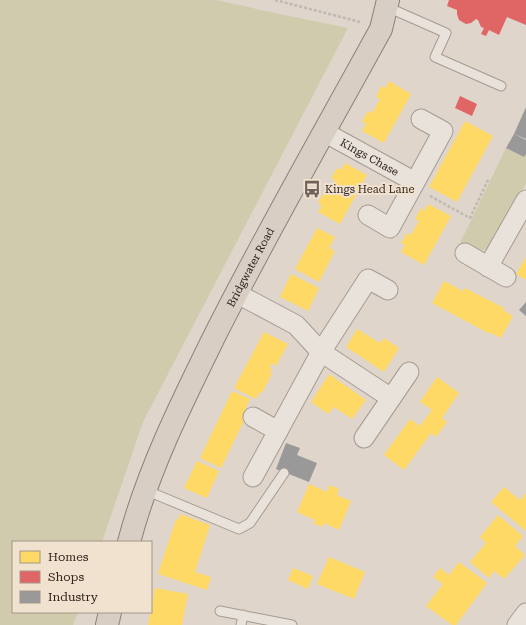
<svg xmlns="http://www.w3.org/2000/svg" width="526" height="625" font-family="'Roboto Serif',serif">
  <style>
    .green { fill: #d1cbad }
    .homes { fill: #ffd966 }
    .shops { fill: #e06666 }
    .industry { fill: #999 }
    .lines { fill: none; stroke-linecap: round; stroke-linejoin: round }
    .service-casing { stroke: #a49b93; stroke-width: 11 }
    .minor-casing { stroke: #a49b93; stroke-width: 21 }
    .trunk-casing { stroke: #8a817a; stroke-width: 24 }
    .path { stroke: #c0b9b2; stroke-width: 2.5; stroke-dasharray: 3 2; stroke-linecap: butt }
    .service { stroke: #e8e2db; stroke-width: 9 }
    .minor { stroke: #e8e2db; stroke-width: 19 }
    .trunk { stroke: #d8cec4; stroke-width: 22 }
    .labels { text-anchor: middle; stroke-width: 4; stroke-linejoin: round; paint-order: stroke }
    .street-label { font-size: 11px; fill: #31241d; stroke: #f1e2cf }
    .poi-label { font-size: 11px; fill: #31241d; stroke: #f1e2cf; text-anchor: start }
  </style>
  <rect width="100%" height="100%" fill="#dfd5ca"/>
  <path class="green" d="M0,0H216L284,15L348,28L143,422L102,542H13V612H78L73,625H0Z
    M506,148L524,157L526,154V183L523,189L490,246L486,249L477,252L460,243Z"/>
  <path class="homes" d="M389,81L411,94L384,143L362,131L366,124L362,121L368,111L372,113L380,99L376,97L381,86L385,88Z
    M465,121L493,136L457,202L429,187Z
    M345,163L367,175L340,224L318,212L322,205L318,203L324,192L328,195L335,180L331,178L337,168L341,170Z
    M428,204L451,216L424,265L401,252L405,245L401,243L407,233L411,235L419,221L415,219L421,208L424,211Z
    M317,228L335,237L329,248L335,251L319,282L295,269Z
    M526,257V280L516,274Z
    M291,274L319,288L308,311L280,297Z
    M444,281L463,291L465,288L504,308L503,310L513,316L501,338L491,333L490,334L432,303Z
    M357,329L380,343L384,338L399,348L384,372L346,347Z
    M264,332L288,344L276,366L272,363L270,368L272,369L270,372L272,374L262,393L260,392L256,399L234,388Z
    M329,374L366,400L352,419L334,407L328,414L311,402Z
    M437,377L459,393L442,418L447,422L436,437L431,433L404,470L384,455L410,419L420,426L432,410L420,402Z
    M232,391L250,399L245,409L249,410L221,468L200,458Z
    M197,461L219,471L207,498L184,488Z
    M309,484L327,492L329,485L339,489L337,495L351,501L339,530L324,523L322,527L313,523L315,520L297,512Z
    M504,487L520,500L526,493V531L491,502Z
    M180,514L210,525L195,572L211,577L207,590L158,574L176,519L178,520Z
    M498,515L523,536L515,546L525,555L504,579L494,571L489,578L470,562L486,543L480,537Z
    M329,557L365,572L354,599L317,584Z
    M459,562L487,583L456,625H452L426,606L443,584L433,577L440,568L449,575Z
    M293,568L313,576L308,589L288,580Z
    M155,588L188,594L182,625H148Z"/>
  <path class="shops" d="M449,0H526V25L507,17L499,35L489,30L486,36L481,34L484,28L481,27L478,20L476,19L471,23L466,24L459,20L457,14V10L447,6Z
    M460,96L477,104L472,116L455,108Z"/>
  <path class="industry" d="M526,107V139L514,134Z
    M514,134L526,140V154L524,157L506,148Z
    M526,302V316L519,310Z
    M286,443L300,448L297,455L317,463L309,482L276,469Z"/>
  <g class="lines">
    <g class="service-casing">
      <path id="service" d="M387,7L446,33L435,57L501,86
        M145,490L239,529L250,523L284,473
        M220,611L292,625
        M241,625L243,615"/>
    </g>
    <g class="minor-casing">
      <g id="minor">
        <path id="s1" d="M324,132L415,182"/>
        <path d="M368,215L390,228L443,131L421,119"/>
        <path d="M465,253L506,277"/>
        <path d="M488,267L526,200"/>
        <path d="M236,293L296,325L321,352L391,398"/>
        <path d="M253,417L278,431"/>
        <path d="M364,438L409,372"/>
        <path d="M253,477L321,352L368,279L388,290"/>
        <path d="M517,625L526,613"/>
      </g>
    </g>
    <g class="trunk-casing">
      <g id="trunk">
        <path id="s2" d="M129,542C148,470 182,402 215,335C267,232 325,131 381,29L388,0"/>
        <path d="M107,625L110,612"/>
      </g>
    </g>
    <path class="path" d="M275,0L360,22
      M430,196L470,218L489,178"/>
    <use href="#service" class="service"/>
    <use href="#minor" class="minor"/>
    <use href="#trunk" class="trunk"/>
  </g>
  <defs>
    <g id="bus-bare" transform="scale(1.38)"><path d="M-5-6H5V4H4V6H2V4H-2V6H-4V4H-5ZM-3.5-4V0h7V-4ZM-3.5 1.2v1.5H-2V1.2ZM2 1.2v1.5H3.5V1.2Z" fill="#6e625a" stroke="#f1e2cf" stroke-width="2.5" paint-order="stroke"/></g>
  </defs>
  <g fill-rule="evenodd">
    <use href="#bus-bare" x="312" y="189"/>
  </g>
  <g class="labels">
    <g class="street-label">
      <text dy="4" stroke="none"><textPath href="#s1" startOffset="52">Kings Chase</textPath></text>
      <text dy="4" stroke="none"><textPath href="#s2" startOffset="301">Bridgwater Road</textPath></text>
    </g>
    <g class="poi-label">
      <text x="325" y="193">Kings Head Lane</text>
    </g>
  </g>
  <rect x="12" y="541" width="140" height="72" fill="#f1e2cf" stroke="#a49688"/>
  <rect x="20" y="551" width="20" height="12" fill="#ffd966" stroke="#a49688"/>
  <text x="48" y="561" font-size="12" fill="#31241d">Homes</text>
  <rect x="20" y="571" width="20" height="12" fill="#e06666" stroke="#a49688"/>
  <text x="48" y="581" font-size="12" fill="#31241d">Shops</text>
  <rect x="20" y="591" width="20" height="12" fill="#999999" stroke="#a49688"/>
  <text x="48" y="601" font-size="12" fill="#31241d">Industry</text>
</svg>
